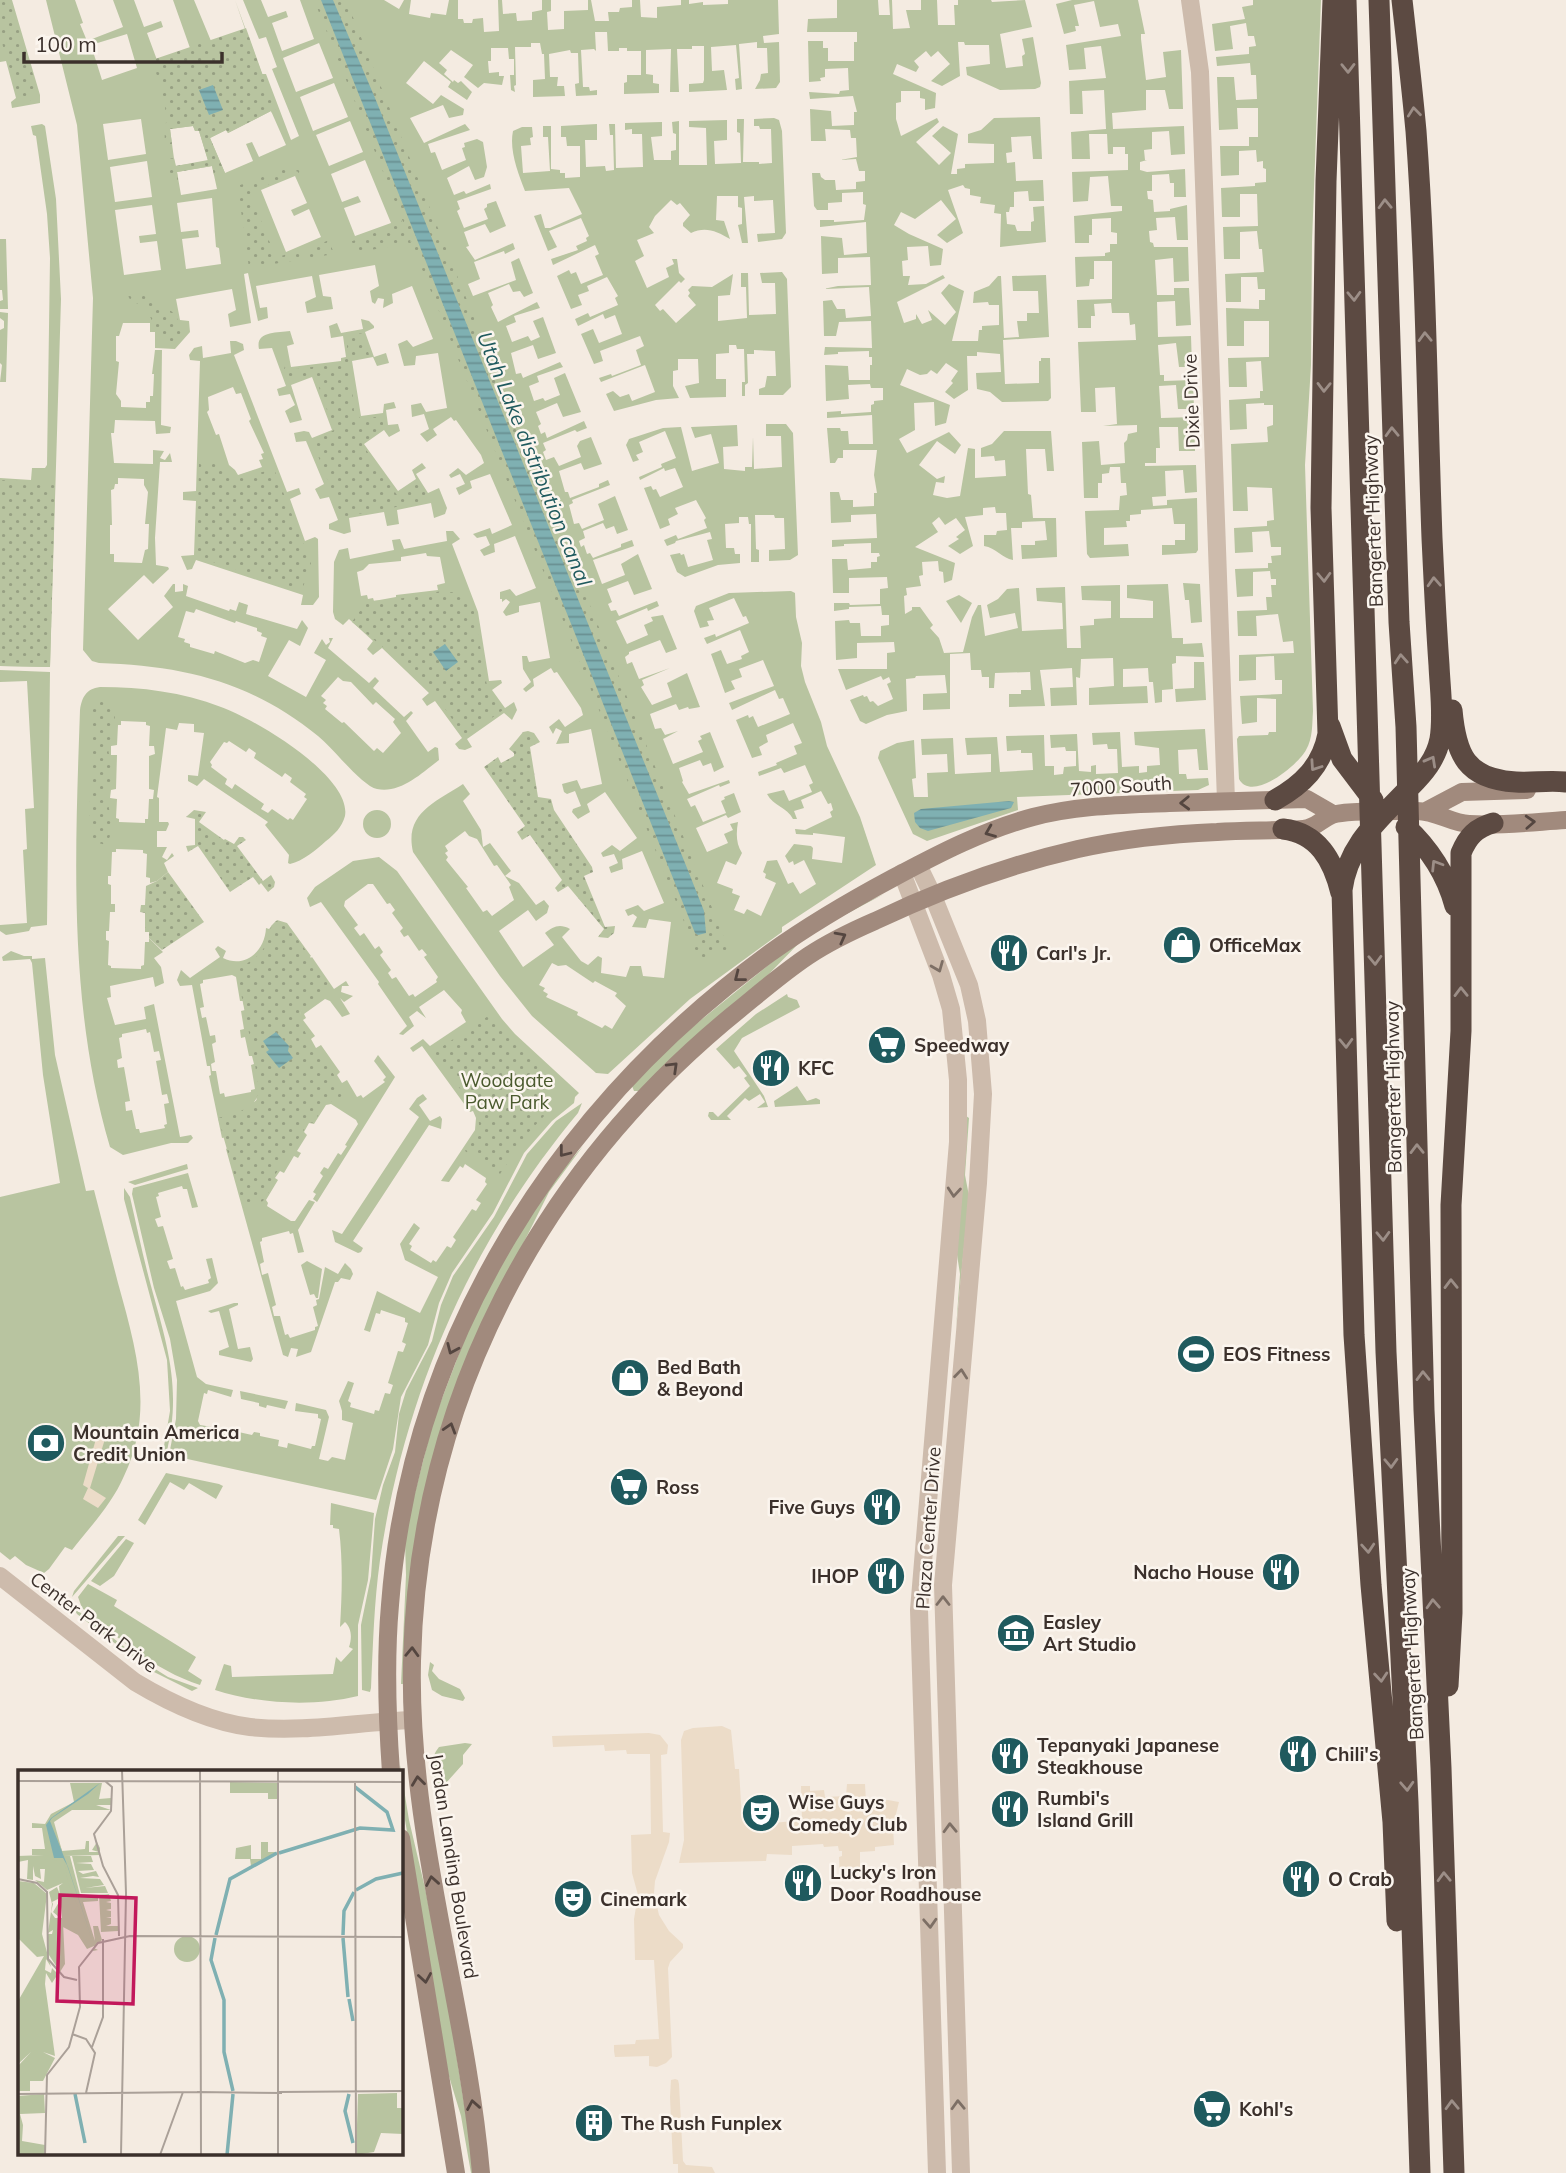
<svg xmlns="http://www.w3.org/2000/svg" width="1566" height="2173" font-family="Mulish,sans-serif">
  <style>
    .green { fill: #b8c4a0; fill-rule: evenodd }
    .park { fill: url(#park-dots) }
    .plaza { fill: #ecdcc8 }
    .water { fill: url(#water-rules) }
    .lines { fill: none; stroke-linecap: round; stroke-linejoin: round }
    .tertiary { stroke: #cdbbac; stroke-width: 18 }
    .secondary { stroke: #a18a7d; stroke-width: 18 }
    .motorway { stroke: #5c4a42; stroke-width: 21 }
    .oneway { stroke: #9c8e87 }
    .oneway2 { stroke: #544640 }
    .oneway3 { stroke: #7d6f65 }
    .labels { text-anchor: middle; stroke-width: 5; stroke-linejoin: round; paint-order: stroke }
    .street-label { font-size: 19px; fill: #3b302b; stroke: #fbf5ee }
    .poi-label { font-size: 19px; font-weight: bold; fill: #3b302b; stroke: #fbf5ee; text-anchor: start }
    .park-label { font-size: 19px; fill: #4a5a2e; stroke: #fbf5ee }
    .water-label { font-size: 21px; font-style: italic; fill: #1f5a5e; stroke: #fbf5ee }
    .inset-river { fill: none; stroke: #7fb0b2; stroke-width: 3.5 }
    .inset-road { fill: none; stroke: #aaa098; stroke-width: 2 }
    .view { fill: #c2185b; fill-opacity: 0.15; stroke: #c2185b; stroke-width: 3.5 }
    .inset-edge { fill: none; stroke: #3b302b; stroke-width: 3.5 }
  </style>
  <defs>
    <pattern id="park-dots" width="8" height="8" patternUnits="userSpaceOnUse" patternTransform="scale(1.75)"><rect width="8" height="8" fill="#b8c4a0"/><path d="M2 2h.1M6 6h.1" fill="none" stroke="#97a083" stroke-width="1.8" stroke-linecap="round"/></pattern>
    <pattern id="water-rules" width="6" height="5" patternUnits="userSpaceOnUse" patternTransform="scale(1.75)"><rect width="6" height="5" fill="#7fb0b2"/><path d="M0 2.5h6" fill="none" stroke="#699091"/></pattern>
  </defs>
  <rect width="100%" height="100%" fill="#f4ebe1"/>
  <path class="green" d="M0,0H12L40,95V103L12,108L11,102L16,98L6,61L0,62Z
    M46,0H75L83,23L80,24L87,41L123,27L113,0H134L144,27L161,21L163,27L147,33L157,60L190,48L173,0H194L211,41L245,29L235,0L262,74H266L291,140L299,136L272,69L277,67L266,37L259,39L243,0H261L268,17L286,11L288,17L272,23L282,51L314,39L300,0H384L399,9L404,0H411L409,14L430,18L431,13L446,15L449,0H458V19H463L464,23H472L473,19L483,18L484,32L499,31L498,0H502L503,14L516,13L517,21L532,20V12L542,10V0H551V11L547,12L548,30L564,29V11L588,10V0H591L595,21H609L608,12H619L620,8L632,7V0H640L641,17L657,18V7L681,5V0H689V4L703,2V5L728,4V0H778L779,34L763,36L764,43L779,42L780,82L776,88L755,89L760,80L761,74L768,73L767,48H757V42L739,44L742,89L736,90L735,79L739,78L736,45L711,47L712,71L724,70L727,90L689,92V84L703,83L704,80V46H692V49H677L679,92H670L671,49L646,50V74L653,75V83L659,84V93L624,94V83L627,82V75H641V51H627V48H619V51H608L607,32H595L596,51L594,49L581,50L583,87H589L590,91L597,90V95L576,96L575,84L579,83L578,53H571L570,50L549,54L550,77H558L557,86H564L565,96L533,97V80L545,79L544,54H542L540,43H531V47H515L516,85L514,86L515,92L511,90L510,75H514V59H509L508,48H491V61H488L489,73L499,72V76H504L502,85L484,83L478,88L464,77L473,65L451,50L439,63L447,70L444,74L453,82L454,80L458,83L461,81L472,92L467,100L448,87L451,82L424,61L406,83L433,104L441,95L464,109L463,115L449,118L443,105L410,118L424,143L465,124L470,130L428,144L431,153L435,152L442,170L466,160L462,148L465,147L464,143L477,139L483,142L487,167L484,177L475,180L469,166L447,178L454,195L464,191L466,194L490,184L491,189L457,201L460,209L457,211L464,228L488,219L484,209L487,207V204L496,201L506,226L490,233L485,224L464,232L469,246L466,247L475,260L513,243L515,249L505,254L504,251L474,262L480,279L468,284L473,296L516,280L511,262L519,258L533,293L524,297L520,291L513,292L509,284L488,293L493,305L491,307L498,322L537,302L540,308L514,316L516,322L506,326L512,342L528,336L531,341L540,337L533,321L543,317L556,353L538,359L533,345L511,353L516,374L521,373L523,378L560,362L563,367L537,376L539,382L529,386L534,401L543,398L545,401L560,395L554,378L565,373L581,412L563,417L557,403L536,412L541,424L538,426L541,434L545,432L547,438L584,421L587,428L577,432L575,430L543,443L546,450L543,452L546,460L554,457L559,466L581,457L577,446L580,441L591,437L602,464L584,470L581,463L559,471L565,492H568L570,498L599,487V484L608,480L610,485L572,500L573,503L569,505L574,524L579,523L582,529L604,520L598,504L615,496L628,530L617,534L614,526L606,529L603,523L583,531L585,538L579,541L581,547L584,545L587,554L590,553L593,558L621,547V544L632,540L634,546L593,560L602,584L625,575L621,564L638,554L652,589L634,595L628,581L607,589L612,602L608,604L611,611L616,610L619,616L657,601L659,606L648,611L647,608L616,621L627,644L648,635L644,625L653,621L651,617L663,615L677,649L666,653L660,640L629,652V654L625,657L627,664L632,662L639,679L670,668L642,680L644,685L641,687L652,705L672,697L667,683L687,673L700,707L689,709L688,707L679,710L676,704L650,714L655,729L661,728L665,735L678,731L663,739L673,764L703,752L698,741L702,739L700,736L710,732L724,767L714,772L711,763L703,766L700,760L679,768L683,781L682,782L689,794L729,780L730,783L720,787L719,785L687,799L691,807L695,805L703,822L726,813L721,801L725,799L724,797L734,793L741,812L728,818L726,815L696,828L707,852L728,843L724,834L733,830L730,824L738,822C736,833 736,844 742,853L736,865L726,861L717,883L733,889L732,893L740,896L734,910L744,914L747,909L761,916L776,883L765,878L766,874L763,872L767,861L777,860L788,884L793,882L800,894L816,884L804,860L794,865L793,861L789,863L785,856L794,844L811,846L813,848L812,859L842,863L845,837L813,833V835L796,834L795,829L805,830L832,817L830,812L833,810L831,803L828,804L821,791L801,800L804,808L794,811L797,819H793C787,807 773,806 767,794L784,790L789,801L812,792L809,785L813,783L805,765L784,773L781,768L759,776L758,772L777,765L776,763L797,754L794,746L802,743L793,723L766,735L768,742L759,747L762,755L752,758L736,720L748,715L749,718L753,716L758,727L790,714L783,698L779,699L775,690L732,710L729,703L774,686L763,660L739,669L742,677L731,681L735,689L725,693L711,654L721,650L727,664L742,659L741,656L749,652L740,630L707,644L704,638L715,634L716,637L749,623L746,616L743,617L734,598L709,608L714,620L707,621L709,626L700,628L694,611L696,606L729,593L791,591L795,593L796,617L802,643L801,666L805,682L821,722L827,746L860,817L876,865L782,927V932L690,999L608,1074L596,1073L532,1016L500,976L413,852C404,813 436,802 463,784L470,794L463,801L481,830L483,847L490,843L511,871L505,876L519,883L536,905L544,900L549,906L547,913L536,921L528,910L499,931L523,967L554,945L545,933C553,927 559,923 570,929L562,937L581,961L588,965L598,956L602,958L601,973L626,977L630,966H641L643,976L664,978L671,922L649,919L646,928L632,927L637,917L633,914L628,916L625,910L638,905L644,911L664,903L642,851L622,859L623,869L611,873L609,867L618,863L614,854L603,857L601,853L612,845L620,851L637,838L605,792L587,804L590,812L578,819L572,812L573,809L581,806L575,791L567,794L564,792L562,784L577,780L581,789L602,784L591,729L569,734V743L556,744L562,731L556,728L553,734L549,727L559,719L565,727L583,715L581,708L557,672L554,673L551,668L533,679L534,686L526,692L523,689L531,682L523,669L522,656H527L529,662L550,658L540,602L519,606V612L506,616L503,612L510,602L506,599L502,602V599H500V592L510,589L516,596L536,588L515,536L494,544L495,552L484,556L480,550L490,545L486,536L477,538L473,534L490,528L492,534L512,525L490,474L470,481L472,488L459,495L456,488L465,484L460,474L451,478L449,475L458,468L466,475L484,463L481,455L456,420L454,421L451,417L433,429L437,435L427,442L420,434L429,429L424,414L412,417L411,405L421,403L426,412L447,408L438,353L416,356L415,365L404,366L398,344L407,340L413,347L433,339L412,286L392,294L393,303L383,308L384,299L378,298L375,304L372,302L370,291L379,286L375,265L319,275L323,296L331,297L333,309L307,313L305,302L316,297L312,276L256,286L260,308L267,307L268,318L258,321L248,273L244,274L251,323L230,327L228,314L236,310L232,289L176,299L180,320L189,321L190,332L175,349L155,348V332H150V323H123L119,336H116V361L119,362L116,394L121,401V407L146,408V402H150V396H153L154,374H152L155,350H162L161,425L171,427L170,433L156,434L155,421L115,420L114,433H111L114,463L153,464V450L164,451L160,458L165,460L170,453L172,462H160L155,538L156,565L168,567L169,569L153,584L144,575L108,609L138,640L173,607L164,596L173,584H175V592L183,591V584L188,586L186,596L229,611L230,609L236,611L239,602L248,605L246,614L297,629L302,620L308,628L300,646L289,640L268,676L306,697L326,660L314,653L322,639L326,645L330,642L329,638H333L328,648L369,683L375,677L379,681L373,688L404,717L411,711L413,713L406,721L428,752L435,747L438,748L439,760C422,773 400,794 377,789C362,786 333,748 318,736C250,681 184,666 99,663L92,661L83,650L93,298L77,125ZM127,34L137,68L102,80L91,45ZM319,43L333,78L296,92L283,58ZM334,83L348,117L313,131L300,97ZM271,111L286,145L259,157L252,142L246,144L253,161L225,173L210,138L226,130L228,133ZM141,119L146,154L108,160L103,124ZM350,121L363,152L329,166L316,135ZM193,126L195,131H199L208,161L175,166L170,129ZM365,160L391,223L355,236L344,208L361,202L358,196L342,202L331,174ZM147,161L152,197L115,202L110,167ZM212,166L217,189L181,195L177,172ZM295,176L307,203L291,210L294,216L309,209L321,237L286,252L261,190ZM212,198L216,247L219,248L221,264L186,269L182,239L199,237L198,230L181,232L177,203ZM152,205L156,234L139,236L140,243L157,241L161,270L124,275L115,210ZM118,478L144,479V485L148,492L145,524H149L148,549L145,550L142,563L114,562V554H110V525H112L111,490L114,489L115,484H118ZM196,609L235,623L236,621L257,628V631L262,633L261,636L267,638L259,662L253,660L245,663L215,651L214,654L190,647V644L184,642L185,639L178,637L186,611L194,613ZM338,677L343,681L351,682L373,705L376,702L395,719L393,722L401,733L383,753L377,748L374,751L344,722L342,723L325,709L327,706L323,703L326,700L321,696ZM465,831L469,836L477,839L494,866L497,865L511,885L509,887L514,900L492,916L487,910L483,912L466,888L468,887L446,860L448,857L445,853L448,851L445,846ZM552,963L558,966L566,965L593,983L595,981L617,993L615,996L626,1006L612,1029L605,1025L602,1028L577,1015L578,1012L546,997L548,994L543,991L545,988L539,985Z
    M837,0H878L879,15H890L889,0H892L893,29L910,28L906,10H921V0H937L938,25H955L954,5H958V0H991L992,2L1025,0L1032,27L1000,34L1006,68L1023,66L1022,56L1025,54L1022,39L1033,37L1041,83L1040,87L1035,89L1000,90L967,75L966,67L990,64L989,45H965L964,42H958L960,76L942,86L931,81L950,64L938,51L931,57L926,51L914,61L919,67L916,72L897,64L893,74L936,93L935,108L925,110V99L920,98V91H901V102L896,103V119L901,136L937,118L939,122L916,142L939,165L951,153L932,136L943,126L958,134L951,174H957V169L965,168V164L994,163V144L968,143V134L981,130L994,118L1040,117L1042,159H1033L1031,136L1011,137L1012,152L1006,153L1007,163L1015,162L1016,181L1043,180L1044,201H1029L1028,191L1014,192V207H1010L1009,212H1006L1007,224L1015,225L1017,231H1031V222L1034,221L1033,207L1044,206L1046,242L1000,247L1001,214L994,213L995,205L980,203L981,197L970,195V189L965,188L963,185L948,190L963,233L947,243L937,235L956,219L941,200L915,219L901,212L894,225L909,234L943,249L941,265L930,266L928,246L907,247L908,260L902,261L903,276H910L908,285L926,284L943,275L945,278L897,302L904,323L916,319V314L922,324L932,320L928,310L945,325L956,312L941,293L949,284L964,291L952,341H978L979,330H982V326L999,325V305H989L988,302L973,303L974,292L989,286L998,276H1001L1004,338L1019,337L1017,321H1027V313H1039L1038,291H1013L1012,276L1046,275L1049,337L1003,340L1005,384L1039,383V361H1041V358H1050L1051,398L1048,401L1002,402L990,392L977,389L976,373L1001,372L1000,354L977,352V356H967L968,390L954,399L945,392L953,383L951,381L958,371L946,363L937,374L931,370L927,374L920,375L907,369L900,385L950,405L946,423L935,426L934,402L914,403L915,430L899,439L907,453L949,432L961,445L955,454L937,441L919,465L937,479L945,476L944,483L936,482L933,495L947,498L960,496L968,448L975,449V478L1006,476L1005,460L995,461L994,456L981,457V448L992,444L1004,431H1051L1054,471H1047L1045,449H1026L1028,494L1031,495L1033,518H1056L1057,557L1022,559L1021,545H1035V541L1047,540L1045,521L1022,522V528H1011L1013,560C1002,558 996,548 984,546V535H996L997,531L1007,530L1006,513H996L995,507L983,508V515L965,517L973,546L960,554L948,546L959,539L956,537L965,530L956,518L945,525L939,517L932,523L938,532L915,547L955,563L952,580L944,583L943,572L939,571L938,561L922,562L923,575L919,576L921,586L906,588L907,595L904,596L905,614L912,610V607H920L933,625L930,628L939,638L944,653L963,652L972,617L978,605H981L985,636L1018,628L1015,613L990,618L987,605L998,599L1007,589L1019,588L1022,631L1063,629L1062,603L1037,601L1036,588L1065,587L1067,648H1081L1080,626L1094,625V619L1111,618V601L1082,600L1081,586L1120,585V618H1153V601L1127,598V585L1168,584L1172,638H1183V644L1202,643L1204,657L1176,656V663L1172,664L1173,689L1162,690V702L1155,703L1153,682H1149L1148,668L1123,669V687L1147,686L1148,703L1089,705V688L1114,686L1113,658L1081,659L1080,678L1076,677L1077,705L1051,706L1050,688L1073,687L1072,668L1040,670L1045,706L1009,707V694H1021V690H1031L1030,672L995,673L994,688H989V677H982L981,670H971L970,653L950,654V709L923,710V694L947,693L945,675L916,676L915,678L906,679L907,711L887,715L866,724L860,721L850,700L863,695L864,697L867,696L870,702L873,701L878,706L893,699L887,684L891,682L889,677L883,680L881,676L846,690L838,669H887V653L895,652L894,642L857,643V658L836,660L835,621L849,620L850,623H860L861,636H881V626L889,625V615H882L881,606L849,607V609L834,611V603H849L850,605L880,604V589L888,588L887,577L849,578V593H833L832,559H847L848,570L871,568V562H877V557L880,556L879,553H871V543L844,544V546L832,547V540L877,538L876,514L851,515V522L831,523L830,492H839L841,500H853V507L874,506V493H877L874,475L877,450H843V458H838L835,463H830L827,428H840L841,431H848L849,444H873L872,415L827,418V412L841,411V414L871,412V405L874,404V401L883,400V388H871L870,384L848,385L849,399L826,401L825,365L848,366L849,380H870V365H872V357H869V351L838,352V354L824,355L825,347L872,348L871,321L839,322L836,336H824L823,301L832,300L837,309H845L846,318L871,316L869,287L823,289L838,286L871,285L870,257L838,258V273L822,274L821,236L842,238L844,255L867,253L866,222L820,227V220H834V222L864,220L866,205L863,204V192L842,193V202L828,203V210H817L814,206L812,173H820L821,177L825,180H835L836,190L856,189V182L865,181V171H859L856,159L840,160L857,157L856,138H851L850,130L825,129L826,141H811L810,109L831,111L832,126L854,125V112H857L853,96L810,99L809,92L839,94L840,91L849,90L848,68L825,69V77L820,78L821,81L809,82L808,41H823V48H828V61H854V42H857V32H807L808,19L837,18Z
    M1072,0H1138L1145,34H1141V39L1146,80L1166,77L1163,52L1181,50L1183,109H1169L1165,90H1146V110L1112,113L1113,129L1184,126L1185,154L1171,155L1169,131L1152,132V149L1144,150L1145,160H1147L1140,162V170L1147,172L1185,169L1186,197H1174V183H1170L1169,174L1152,175V191H1147L1148,199L1153,200L1154,212L1170,211V209L1187,205L1188,240H1177L1175,217L1156,218L1157,230L1149,231L1150,242L1153,243L1154,247H1188L1189,281L1174,282L1173,258L1155,260L1157,295H1174V288H1189L1191,325L1176,326L1175,301L1157,302L1158,337L1191,336L1192,367H1179L1176,343L1158,345L1160,375H1164V381L1193,380L1194,409H1178L1176,385L1159,386L1161,418L1194,417L1195,451H1179L1178,427H1159L1160,448H1156V463H1145V466L1196,465L1197,492L1185,493L1183,470L1165,471L1166,496L1152,497L1153,506L1167,505V500L1197,498L1198,550L1196,553L1162,555V545H1175V540H1185V524H1174L1172,508L1141,510V514L1130,515V521H1126L1127,527L1104,528V545L1128,544L1129,556L1090,558L1087,554L1085,511L1119,510L1120,496L1127,495L1126,483H1121L1120,467H1110L1109,473L1102,474V483H1098V498H1084L1082,442L1099,441L1101,465L1125,463L1124,443L1127,440L1128,434L1137,432V425L1103,426L1117,424L1115,387L1095,388L1096,412H1081L1078,342L1136,340L1135,324L1130,325L1129,313H1112L1111,303L1094,304L1095,316H1091V328H1078L1077,300L1112,299V261H1094V279H1090L1089,286L1076,287L1075,257L1105,256V253L1110,252V244H1117V233L1111,232V218L1092,219V235H1089V243H1075L1074,216L1122,211V206H1111L1108,176L1090,177L1088,201L1073,202L1072,172L1128,170V154H1125V147H1113V154H1108L1107,134H1089L1090,159H1072L1071,132L1106,129L1104,90L1082,91L1083,114H1070L1069,81L1106,78L1101,46L1084,48L1086,69L1069,70L1066,45L1121,36L1118,24L1100,27L1094,1L1074,5L1079,26H1075L1076,31L1064,34L1056,4Z
    M1253,0H1321L1312,242L1311,365L1305,465L1313,711C1312,725 1313,738 1306,750C1298,765 1252,803 1239,779L1237,739L1239,736L1268,735L1269,732H1276V699L1257,698V722L1242,724L1240,696L1282,694V680H1275L1274,656L1256,657V680L1239,681V655L1294,653L1293,641L1283,642L1278,614L1256,616L1257,636H1238L1237,611L1267,610L1266,597H1272L1271,585H1276V579H1271L1270,571L1253,572V596L1237,597L1235,569L1268,568V563H1272L1271,556L1281,555V547H1271L1269,531L1252,532L1253,552L1235,553L1234,528L1267,526V521L1274,520L1272,488L1247,487L1248,511H1233L1231,444L1268,442L1267,427L1273,425V405H1264V403L1246,404L1247,429L1230,430L1229,400L1260,398V391H1263L1261,361L1246,362L1247,387H1229L1228,358L1269,357V321H1244V346H1227L1226,308L1259,309V300H1265V289H1258L1257,277H1241V302H1226L1225,274L1264,272L1262,249H1259L1257,231L1240,232V259H1224L1223,227L1258,226L1257,194H1240V217H1222L1221,188L1255,186V183L1266,182V169L1263,168V161L1257,162L1256,150L1239,151V175L1221,176L1220,146H1249V137H1258V108H1237L1238,129L1219,130L1217,77H1234L1236,100L1257,99L1256,75H1251L1250,63L1217,66L1216,57L1249,54V47L1256,46L1254,36H1248L1246,23L1230,26L1233,49L1215,51L1212,24L1245,19L1242,7L1253,5Z
    M774,118L779,120L782,131L786,233L782,239L758,242L757,234L775,233L773,200L754,201V196L744,197L748,243H742L738,225L742,224V208L738,207V196H717L716,220L724,221L730,239C717,231 705,226 691,233L683,226V223L690,215L680,203L677,205L671,200L655,216L649,227L654,233L637,240L644,256L635,261L647,288L669,277L666,268L674,264L672,259H677L679,273L685,279L681,283L679,281L655,305L660,311L663,309L676,323L696,305L688,296L690,293L688,290L692,286L712,287L733,274L730,295L718,296V321L747,318L746,287H741V273H748L749,315L776,314L775,283H762L760,273L782,272L787,279L791,387L783,395H759V389L765,387L767,376H776L775,351L754,350V354H747L748,383L745,385V396H742V382H745L744,349H737L736,345H729V353L716,354V379H726V397L690,398L685,386L699,383L698,359H678V370L673,371V386L679,398L656,400L614,411L606,394L613,391L620,397L629,394L632,401L655,392L645,365L601,382L599,378L611,374L612,376L641,365L636,350L644,346L640,336L600,351L603,361L594,364L581,334L593,329L599,343L622,334L615,315L605,319L603,314L578,326L575,319L588,313L590,317L618,305L615,298L618,296L607,277L587,286L589,291L578,295L582,305L571,309L557,276L569,270L571,274L576,272L581,284L603,275L595,256L599,254L595,245L553,265L551,259L578,250L576,246L587,241L586,238L589,236L581,218L549,231L557,247L548,251L534,216L541,214L545,228H550L582,214L569,188L525,191C518,173 509,150 513,131L522,127H532L533,137L530,138L531,145L521,146L523,173L550,171L548,137H543V126H551V169L560,170V173H565V178L580,177V146H567L566,137H561V126L597,124V140H585L586,167L605,166L606,171L614,170L613,135H610L609,124H615L616,168L643,167L642,134H632V129L625,130V123L662,122V136L651,137L654,160H671V151L676,150V134L673,133L672,122L679,121V165H707L706,128L689,127V121L727,120V140L714,141L715,164L741,163L740,133L737,132V119H744L743,162H759V164L772,163L771,129H760L759,126H754V119Z
    M42,124L45,126L56,199L61,299L50,667L0,666V478L31,480L32,468H45L47,465L50,258L47,214L36,136L33,135L31,126Z
    M0,239H6L8,309H0V301L3,300L2,290H0Z
    M0,312L8,313L6,382H0L2,365L0,363V330L4,328V321L0,318Z
    M361,319L369,321L374,326V328L365,332L374,357L386,353L389,363L377,366L373,357L352,361L361,416L383,413L384,404L394,402L396,408L386,410L388,425L398,424L400,431L389,437L384,430L364,444L398,491L416,479L412,470L422,463L426,468L416,474L428,493L439,488L447,508L445,514L434,518L431,503L397,510L399,524L387,526L384,512L349,518L351,532L344,534L329,529V524L338,520L329,497L320,499L315,489L324,484L306,441L296,442L294,433L304,431L309,432L312,438L332,430L312,377L291,385L302,420L290,423L285,411L295,405L290,394L279,396L277,389L286,386L272,348L259,349C255,331 277,333 290,331L294,344L287,346L291,367L341,361V358L346,357L343,336L331,338L329,326L337,323L341,333L363,329Z
    M230,341H236L243,344L244,350L234,355L287,492L299,488L301,494L290,499L305,541L315,537L318,539L319,597L313,605H301L303,595L196,560L192,569L187,570L181,556L194,555L196,501L183,500V492L196,491L200,361L190,360L189,355L194,348L202,346L203,358L231,353ZM233,387L236,394L241,393L251,419L249,421L264,453L261,454L263,459L259,460L262,467L238,475L235,470L229,465L219,434L216,435L207,412L209,410L208,397Z
    M766,424H786L793,433L798,555L790,560L769,561V550L785,549L784,518H775L774,515H755L756,549L759,550V562H751V524H749L748,517H739V523L725,524L726,548H734L735,554H740V563L718,565L685,577L677,572L670,555L680,553L681,555L684,554L688,567L713,560L707,540L712,539L710,532L676,541L675,543L667,546L664,540L676,535L678,539L707,528L704,520L706,518L696,500L675,508L678,514L668,519L670,525L660,529L644,488L651,486L653,490L656,489L660,497L683,487L675,468L665,471L664,468L640,480L639,477L662,467L661,464L676,458L665,431L639,442L643,452L636,455L639,460L633,462L626,445L629,439L663,428L681,427L692,471L719,463L711,434L695,438L691,427L737,425L738,446L723,447L724,469L745,471V467H752L753,437L754,469L782,467L781,436H766Z
    M446,531H453L460,539L452,544L478,612L489,681L501,680L502,683L492,690L505,708L514,702L517,710L512,720L504,713L467,739L472,747L465,750L459,749L455,744L462,738L435,701L427,706L422,699L429,693L382,648L373,655L367,649L373,641L349,619L343,625L335,619L333,612L334,562L339,550L348,548L350,559L394,550L392,540L400,539L404,549L447,541ZM426,553L427,556L440,557L445,583L437,585L438,590L396,595V597L374,601L373,598L368,599L367,595L361,596L357,572L363,570L369,564L401,561V557Z
    M1183,583L1200,584L1202,622L1191,623L1189,600H1185Z
    M959,595L972,603L961,623L946,601Z
    M1194,662H1204L1206,700L1176,702L1175,689L1194,688Z
    M0,670L50,672L47,925L31,927L29,931L6,935L0,931V925L27,923L23,850L27,849L25,809L34,808L27,681L0,682Z
    M100,687C142,687 182,692 221,707C253,718 352,776 345,816C342,827 334,835 326,841C316,850 303,861 290,864L288,863L289,855L265,825L268,822L204,779L197,786L188,781V775L198,776L204,733L194,732V724L179,723L177,730L166,728L157,797L159,798V822H168L169,824L166,831H157V847H167L162,857L167,860L172,853L174,856L164,863L168,872L157,881L150,883V878L146,877L147,854L143,853V850L116,849V852H112L111,876H108V884L111,885V904H115V912H110L109,931H106V940L109,941L108,965L111,966V968L141,969V966L144,965L145,942H149V938L163,952L154,958L161,967L164,983L155,987L153,977L110,986L111,997L107,998L115,1025L146,1019L144,1007L154,1004L180,1137L191,1135L193,1138L188,1143H171L123,1155L110,1147C68,1005 75,856 80,710C82,697 86,689 100,687ZM121,721L146,722V725L150,726L149,746H154L155,754L149,756V789L154,790L153,799H149L148,819H145V823L119,822V819L116,818L117,799L110,798L111,790L116,789L117,755H111V746L117,745L118,725H121ZM229,741L246,752L249,748L256,753L254,758L282,777L285,773L292,778L290,782L306,794L304,797L307,799L293,820L290,818L288,820L272,809L268,813L261,809L264,804L235,784L232,789L225,784L227,779L211,767L212,765L210,762L224,742L227,743ZM146,1029L147,1033L150,1032L154,1052L159,1051L161,1060L156,1061L162,1095L167,1094L169,1103L164,1104L167,1124L164,1125L165,1128L140,1133L139,1129H136L132,1110L126,1111L125,1102L130,1101L124,1067L118,1068L117,1060L122,1058L119,1038L122,1037V1034Z
    M1205,729L1208,770H1199L1197,749L1178,750L1179,774H1186L1187,779L1208,778L1209,785L1198,790L1017,797L1018,810L927,841L913,834L878,758L880,751L897,743L914,740L916,778L912,779L914,797H928L927,773L948,772L947,754L922,755L921,739L953,738L955,774L991,772V754L967,755L965,738L997,737L1000,772L1033,770L1032,753H1021V750L1007,751L1006,736L1044,735L1045,766H1054V775L1063,774L1064,767L1076,766V751H1066L1065,747L1051,748L1050,735L1077,734L1079,771L1091,772V766L1096,765V774L1118,773L1117,749H1108L1107,744L1093,745L1092,733L1120,732L1122,767L1139,766V773L1147,772V766L1160,765L1159,748L1135,745L1134,732Z
    M363 824a14 14 0 1 1 28 0a14 14 0 1 1-28 0Z
    M379,857L397,871L502,1019L515,1034L579,1093L575,1097L574,1103L552,1121L524,1153L493,1213L452,1273L439,1303L428,1345L401,1397L393,1449L376,1500L169,1455L176,1419L177,1380L170,1339L154,1288L132,1194L133,1188L188,1173L198,1207L192,1208L187,1189H183L182,1186L158,1193L159,1196L156,1197L161,1217L155,1219L158,1227L163,1226L173,1259L167,1261L170,1269L175,1268L181,1287L183,1286L185,1290L209,1283L208,1280L211,1278L206,1259L212,1258L218,1283L210,1291L176,1301L197,1377L206,1384L233,1390L231,1397L208,1390L207,1394L204,1393L198,1421L200,1425L224,1429L223,1434L232,1436L234,1431L252,1435L254,1432L260,1433V1436L279,1440L278,1446L287,1448L288,1443L311,1449L312,1446H315L321,1419L318,1418V1414L295,1411L296,1403L326,1410L329,1417L319,1459L328,1461L332,1457L345,1460L353,1423L342,1420V1411L339,1401L348,1381L354,1383L348,1401L351,1403L350,1407L374,1414L375,1410L379,1411L385,1393L390,1394L393,1385L388,1383L398,1351L403,1352L406,1344L402,1342L408,1323L405,1322V1318L381,1310L380,1314L376,1313L370,1332L364,1330L377,1291L420,1313L438,1277L405,1260L400,1244L414,1223L420,1228L409,1244L412,1246L410,1250L431,1263L433,1260L436,1262L447,1246L451,1248L456,1240L453,1237L472,1209L476,1211L481,1203L476,1200L487,1184L485,1182L486,1178L465,1164L463,1168L460,1166L449,1182L441,1181L475,1130L476,1118L473,1111L470,1112L422,1046L413,1052L410,1048L423,1039L430,1046L466,1022L461,1013L462,1010L444,990L419,1007L426,1018L417,1011L409,1017L414,1026L403,1035L399,1034L407,1026L378,984L379,982L321,902L310,907L307,898L315,887L353,861ZM368,884H373L387,904L390,903L395,910L392,913L403,928L400,931L404,937L408,935L419,951L422,949L427,955L424,957L438,977L436,980L437,982L415,997L413,994L409,996L396,977L392,979L388,973L391,970L380,955L383,952L379,946L375,949L364,933L360,936L354,928L358,925L344,906L345,901Z
    M884,894L820,928L800,942L767,976L683,1047L639,1091H634L632,1086L669,1046L803,937L837,916Z
    M277,920L287,923L311,956L302,962L259,1095L254,1102L261,1097L299,1036L305,963L312,957L334,989L346,981L349,986H342L341,992L353,996L344,1002L340,998L350,1014L342,1017L330,1001L325,999L304,1014L306,1018L303,1020L315,1036L311,1039L316,1048L321,1045L340,1072L337,1075L342,1083L347,1080L357,1097L361,1095L363,1098L385,1082L383,1080L386,1077L374,1061L378,1055L395,1077L317,1202L313,1199L316,1194L313,1192L323,1176L320,1173L324,1167L328,1169L338,1153L341,1155L347,1146L345,1145L358,1124L356,1120L331,1104L326,1105L314,1124L309,1123L304,1132L307,1135L297,1151L301,1153L298,1158L294,1156L284,1173L280,1171L275,1178L278,1180L266,1200L268,1203L267,1206L291,1221H295L309,1200L315,1202L298,1230L304,1252L298,1253L293,1233L290,1234L289,1231L262,1238V1241L260,1242L264,1262L260,1264L262,1275L268,1273L276,1305L272,1307L274,1316H280L285,1335L288,1334L290,1338L315,1330V1327L318,1326L313,1307L317,1305L316,1300L319,1299L325,1267L338,1274L345,1263L351,1269L353,1274L350,1280L341,1278L338,1282H335L311,1352L296,1357L298,1349L291,1348L288,1357L283,1355L226,1149L255,1130L222,1138L209,1076L211,1075L210,1066H207L192,985L180,986L177,980L181,970L190,978L220,957L215,949L218,946L226,951L223,958C245,969 265,951 266,928L269,929ZM232,975L236,977L240,1001H243L245,1010L241,1011L244,1029L240,1030L241,1038L245,1037L249,1056H252L254,1064L251,1065L255,1089L251,1090V1092L225,1097L224,1093L220,1094L216,1071H212L211,1064L215,1062L212,1044L216,1042L215,1035L210,1036L206,1017L202,1018L200,1008L204,1007L200,984L203,983V980Z
    M11,951L24,956H32V959L45,958L55,1055L86,1191L94,1190C102,1221 110,1252 118,1283C136,1348 155,1411 124,1476C112,1504 90,1527 72,1550L65,1547L49,1569L44,1573L26,1565L15,1556L10,1560L0,1552V1197L60,1183L43,1075L32,963L30,959L3,961L2,957Z
    M787,994L788,997L797,1000L800,1007L742,1038L734,1051L764,1096L768,1107L757,1108L765,1102L760,1094L749,1101L745,1098L727,1116L731,1120H711L708,1116L709,1112H713L718,1117L750,1086L744,1078L747,1076L739,1066L734,1069L716,1049L756,1014Z
    M797,1086L807,1101L816,1098L820,1100V1104L775,1107L774,1101Z
    M423,1094L427,1099L419,1105L430,1121L440,1116L442,1119L441,1129L429,1125L353,1241L363,1248L361,1252L358,1253L335,1242L332,1230L342,1234L419,1117L409,1109L417,1098Z
    M582,1103L578,1113C471,1241 404,1395 380,1560C374,1603 373,1645 371,1688L370,1692L362,1690L361,1625L371,1576L375,1519L383,1485L395,1452L399,1414L406,1391L432,1341L441,1305L453,1276L494,1217L527,1154L556,1121Z
    M966,1116L969,1118L965,1175L969,1196L956,1329L960,1274L956,1248Z
    M583,1146L549,1192L488,1314L428,1478L415,1547L405,1684H401L406,1575L405,1541L410,1512L433,1422L475,1312L542,1193Z
    M187,1164L188,1169L135,1185L128,1182Z
    M124,1188L130,1197C137,1227 143,1257 151,1286C168,1348 182,1390 166,1455L163,1452L170,1411L167,1360L124,1199Z
    M307,1261L322,1269L318,1298H316L314,1294L310,1295L301,1265Z
    M234,1303H238V1305L229,1309L238,1349L250,1347L253,1359L251,1362L219,1355V1351L229,1347L219,1311L211,1313L208,1311Z
    M240,1391L288,1401L285,1409L267,1405L266,1408L259,1406V1403L241,1399Z
    M166,1473L219,1484L223,1486L216,1499L189,1483L184,1490L170,1482L145,1525L138,1520Z
    M331,1503L374,1513L368,1580L358,1625V1696C313,1707 259,1704 215,1690L224,1664L231,1666L232,1677L333,1674L336,1657L341,1662L353,1649L349,1647C352,1638 352,1629 345,1622L340,1627C342,1594 343,1562 339,1529L333,1528V1525H330Z
    M118,1536H125L72,1597L74,1591Z
    M126,1539L134,1543L114,1576L100,1586L91,1581Z
    M88,1584L117,1600L114,1606L196,1657L188,1671L202,1680L200,1685C154,1670 118,1638 82,1608L78,1597Z
    M73,1607L144,1662L168,1677L198,1688L192,1691L148,1669L77,1614Z
    M430,1662L434,1665L432,1671L439,1679L460,1689L465,1698L463,1701L442,1696L432,1690L428,1675Z
    M465,1743L472,1744L463,1755V1764L446,1783L438,1786C432,1774 429,1759 439,1747Z
    M400,1765L409,1820L425,1888L448,2002L475,2173H471L461,2116L448,2073L405,1820L401,1772H399Z"/>
  <path class="park" d="M0,0H10L35,81L37,95L27,103L21,101L18,95L2,43Z
    M314,0H346L729,950L699,959Z
    M246,28L276,112L272,113L271,111L228,133L226,130L210,138L225,173L214,175L212,166L177,172L178,180L172,182L169,180L168,159L174,158L176,166L208,160L199,131H195L193,126L170,129L172,144H166C163,135 166,130 166,122C167,102 158,80 152,60Z
    M295,165L301,169L303,174L300,175L297,171L250,193L276,258L295,251L299,253L329,240L334,254L249,268L238,189L240,185Z
    M401,220L411,243L353,253L350,242L384,229L385,227Z
    M143,292L155,307L171,311L176,315L178,321L187,330L179,341L170,345L161,342L146,307L131,301L128,296Z
    M357,333L364,334L369,355L352,358L350,363L354,411L361,419L383,416V429L362,444L397,495L418,482L429,497L423,502L342,517L315,448L313,442L334,430L315,376L289,381L283,372L285,366L297,369L343,363L348,354L346,337L349,334Z
    M211,460H220L223,469L236,479L274,469L311,563L302,590L197,557L199,464Z
    M0,480L55,483L50,667L0,666Z
    M442,591L467,594L474,611L487,686L503,710L466,736L463,735L437,697L394,656L352,622L367,601L392,600Z
    M104,699L111,701L116,708L112,740L108,743C107,756 115,767 112,781C111,787 106,790 107,796C109,817 117,825 106,845L91,841L89,816L93,705Z
    M528,731L534,733L540,742L530,747L538,797L551,799L554,810L592,867L593,872L584,876L605,927L615,926L614,933L608,938L598,937L604,929L568,886L558,892L555,888L562,880L530,835L522,840L517,832L525,826L484,767L498,757L501,763L514,756V753L509,749L523,732Z
    M194,810L206,812L199,822L224,840L225,839L234,844L239,837H243L246,840L237,846L263,881L271,875L275,882L274,887L268,892L261,883L259,885L253,877L230,892L198,846L188,852L186,846L195,845V819L186,817Z
    M168,872L204,922L162,950L149,938V932H145V913L140,912L141,905H145L146,886L157,881Z
    M276,921L287,924L330,985L323,995L301,1011C299,1044 337,1063 342,1096L326,1104L313,1123L309,1122L273,1178L274,1184L263,1201L244,1209L218,1118L237,1113L256,1103L258,1088L255,1063L236,968C258,960 268,949 271,926Z
    M488,1016L542,1070L549,1104L546,1114L527,1134L500,1174L465,1151C469,1144 478,1135 479,1126C481,1109 444,1070 433,1055L434,1052Z"/>
  <path class="plaza" d="M99,1428L108,1429L90,1488L106,1498L98,1508L83,1499L88,1488L83,1485Z
    M722,1726L731,1730L735,1769H739L742,1820L755,1825L802,1820L801,1786H810V1791L824,1790L825,1797L846,1796L847,1784H865L866,1802L888,1800L899,1802L893,1826L894,1845L875,1847V1851L860,1852V1867L851,1874V1879L840,1880L839,1857L842,1856V1851H839L838,1846L824,1847L823,1844L792,1846V1855L767,1854L766,1861L679,1863L684,1840L681,1740L684,1731L693,1728Z
    M649,1733L660,1735L668,1745L667,1754L661,1755L663,1832L670,1833L669,1842L655,1881L654,1893L659,1915L669,1931L683,1944V1948L670,1962L668,1968L672,2057L666,2063L657,2067L649,2066V2056L615,2057L614,2051V2045L635,2044L636,2040L659,2039L654,1960H635L634,1919L638,1895L632,1873L631,1835L651,1834L650,1754H627L626,1750L605,1751L604,1745L553,1747L552,1736Z
    M675,2079L678,2080L679,2084L683,2161L686,2165L712,2167L715,2173H678V2164H673L670,2097L671,2080Z"/>
  <path class="water" d="M321,0H333L375,98L687,868L704,911L706,933L698,935L695,933Z
    M213,85L223,110L209,115L199,90Z
    M445,644L458,662L446,671L433,652Z
    M1009,801L1014,802L1011,808L928,831L920,828L915,822L914,813L921,809Z
    M276,1032L289,1046L288,1051L293,1058L279,1068L266,1052L269,1050L263,1041Z"/>
  <g class="lines">
    <path class="tertiary" d="M1190,0L1200,72L1226,801
      M918,865L933,896L969,985L977,1021L983,1094L978,1183L943,1585L961,2173
      M902,873L941,975L951,1009L958,1080V1142L919,1610L937,2173
      M0,1576L135,1682C170,1703 209,1722 250,1727C303,1733 358,1722 412,1720"/>
    <path class="secondary" d="M1426,811L1462,792L1527,790
      M391,1772C387,1716 385,1661 390,1605C410,1339 558,1108 770,953C809,925 850,901 893,878C938,854 984,830 1033,817C1078,805 1124,805 1169,803C1215,802 1261,800 1307,799L1333,814
      M401,1838L456,2173
      M481,2173C466,2001 408,1835 412,1661C418,1400 539,1171 740,1009C762,991 784,972 808,956C829,942 852,931 875,921C940,890 1008,865 1078,849C1123,839 1171,834 1217,832C1246,830 1275,831 1303,829C1316,828 1320,820 1332,815C1344,810 1400,811 1417,811C1436,811 1451,823 1469,824C1501,826 1534,822 1566,820"/>
    <path class="motorway" d="M1346,0L1386,1352L1408,1802L1420,2173
      M1379,0L1399,622L1406,727L1424,1410L1441,1768L1454,2173
      M1452,710C1456,755 1466,779 1516,782C1533,783 1549,780 1566,782
      M1330,726L1342,759L1373,800
      M1275,800C1302,785 1322,766 1328,734L1321,508L1326,181L1333,0
      M1406,827C1429,848 1447,876 1455,906
      M1283,829C1318,833 1333,860 1341,893
      M1448,1686L1452,1613L1451,1205L1461,1031V853C1468,836 1476,828 1493,823
      M1397,1921L1393,1822L1371,1585L1354,1335L1342,890C1348,844 1380,819 1410,787C1424,773 1436,759 1440,739C1444,715 1440,689 1439,665C1436,623 1434,580 1432,538C1427,403 1426,267 1416,131C1412,88 1407,44 1402,0"/>
  </g>
  <defs><path id="oneway-chevron" d="M-2-3.5L2.5 0L-2 3.5" fill="none" stroke-width="1.6" stroke-linecap="round" stroke-linejoin="round" transform="scale(1.75)"/></defs>
  <g class="oneway">
    <use href="#oneway-chevron" transform="translate(1348 68) rotate(89)"/>
    <use href="#oneway-chevron" transform="translate(1414 112) rotate(-96)"/>
    <use href="#oneway-chevron" transform="translate(1385 204) rotate(-92)"/>
    <use href="#oneway-chevron" transform="translate(1354 296) rotate(88)"/>
    <use href="#oneway-chevron" transform="translate(1425 337) rotate(-92)"/>
    <use href="#oneway-chevron" transform="translate(1324 387) rotate(91)"/>
    <use href="#oneway-chevron" transform="translate(1392 432) rotate(-92)"/>
    <use href="#oneway-chevron" transform="translate(1324 577) rotate(88)"/>
    <use href="#oneway-chevron" transform="translate(1434 582) rotate(-93)"/>
    <use href="#oneway-chevron" transform="translate(1401 659) rotate(-94)"/>
    <use href="#oneway-chevron" transform="translate(1431 761) rotate(-61)"/>
    <use href="#oneway-chevron" transform="translate(1315 766) rotate(124)"/>
    <use href="#oneway-chevron" transform="translate(1436 865) rotate(-122)"/>
    <use href="#oneway-chevron" transform="translate(1375 960) rotate(88)"/>
    <use href="#oneway-chevron" transform="translate(1461 992) rotate(-91)"/>
    <use href="#oneway-chevron" transform="translate(1346 1043) rotate(88)"/>
    <use href="#oneway-chevron" transform="translate(1417 1149) rotate(-91)"/>
    <use href="#oneway-chevron" transform="translate(1383 1236) rotate(88)"/>
    <use href="#oneway-chevron" transform="translate(1451 1284) rotate(-91)"/>
    <use href="#oneway-chevron" transform="translate(1423 1376) rotate(-91)"/>
    <use href="#oneway-chevron" transform="translate(1391 1463) rotate(88)"/>
    <use href="#oneway-chevron" transform="translate(1368 1548) rotate(86)"/>
    <use href="#oneway-chevron" transform="translate(1433 1604) rotate(-93)"/>
    <use href="#oneway-chevron" transform="translate(1381 1677) rotate(85)"/>
    <use href="#oneway-chevron" transform="translate(1407 1786) rotate(87)"/>
    <use href="#oneway-chevron" transform="translate(1444 1877) rotate(-92)"/>
    <use href="#oneway-chevron" transform="translate(1452 2105) rotate(-92)"/>
  </g>
  <g class="oneway2">
    <use href="#oneway-chevron" transform="translate(1185 803) rotate(178)"/>
    <use href="#oneway-chevron" transform="translate(1530 822) rotate(-3)"/>
    <use href="#oneway-chevron" transform="translate(990 832) rotate(158)"/>
    <use href="#oneway-chevron" transform="translate(841 937) rotate(-28)"/>
    <use href="#oneway-chevron" transform="translate(739 977) rotate(142)"/>
    <use href="#oneway-chevron" transform="translate(673 1067) rotate(-44)"/>
    <use href="#oneway-chevron" transform="translate(564 1152) rotate(128)"/>
    <use href="#oneway-chevron" transform="translate(452 1349) rotate(114)"/>
    <use href="#oneway-chevron" transform="translate(450 1428) rotate(-73)"/>
    <use href="#oneway-chevron" transform="translate(412 1652) rotate(-88)"/>
    <use href="#oneway-chevron" transform="translate(418 1781) rotate(-97)"/>
    <use href="#oneway-chevron" transform="translate(432 1881) rotate(-100)"/>
    <use href="#oneway-chevron" transform="translate(425 1978) rotate(81)"/>
    <use href="#oneway-chevron" transform="translate(473 2105) rotate(-100)"/>
  </g>
  <g class="oneway3">
    <use href="#oneway-chevron" transform="translate(938 967) rotate(68)"/>
    <use href="#oneway-chevron" transform="translate(954 1192) rotate(95)"/>
    <use href="#oneway-chevron" transform="translate(961 1374) rotate(-84)"/>
    <use href="#oneway-chevron" transform="translate(943 1601) rotate(-90)"/>
    <use href="#oneway-chevron" transform="translate(950 1828) rotate(-92)"/>
    <use href="#oneway-chevron" transform="translate(930 1923) rotate(87)"/>
    <use href="#oneway-chevron" transform="translate(958 2105) rotate(-92)"/>
  </g>
  <defs>
    <g id="shop-disc" transform="scale(2.0125)"><circle r="9.5" fill="#1f5a5e" stroke="#fbf5ee"/><path d="M-5-2.5h2.3a2.7 3.5 0 0 1 5.4 0H5L5.5 6h-11ZM-1.5-2.5h3a1.5 2.3 0 0 0-3 0Z" fill="#fff"/></g>
    <g id="restaurant-disc" transform="scale(2.0125)"><circle r="9.5" fill="#1f5a5e" stroke="#fbf5ee"/><path d="M-5-6h1v4h1v-4h1v4h1v-4h1v5L-1.5 .5V6h-2V.5L-5-1ZM5-6V6H3V1.5H1.5Q1.5-4 5-6Z" fill="#fff"/></g>
    <g id="supermarket-disc" transform="scale(2.0125)"><circle r="9.5" fill="#1f5a5e" stroke="#fbf5ee"/><path d="M-6-5.5h2.5l.6 2H6L4.5 2H-2.5L-4.4-4H-6ZM-1.5 3.2a1.3 1.3 0 1 0 .1 0ZM3 3.2a1.3 1.3 0 1 0 .1 0Z" fill="#fff"/></g>
    <g id="stadium-disc" transform="scale(2.0125)"><circle r="9.5" fill="#1f5a5e" stroke="#fbf5ee"/><path d="M0-5a6.5 5 0 1 0 0 10a6.5 5 0 1 0 0-10ZM-3.5-1.8h7v3.6h-7Z" fill="#fff"/></g>
    <g id="bank-disc" transform="scale(2.0125)"><circle r="9.5" fill="#1f5a5e" stroke="#fbf5ee"/><path d="M-6-4H6V4H-6ZM0-2.3a2.3 2.3 0 1 0 0 4.6a2.3 2.3 0 1 0 0-4.6Z" fill="#fff"/></g>
    <g id="museum-disc" transform="scale(2.0125)"><circle r="9.5" fill="#1f5a5e" stroke="#fbf5ee"/><path d="M0-6L6-3V-2H-6V-3ZM-5-1h2V3h-2ZM-1-1h2V3h-2ZM3-1h2V3H3ZM-6 4H6V6H-6Z" fill="#fff"/></g>
    <g id="theatre-disc" transform="scale(2.0125)"><circle r="9.5" fill="#1f5a5e" stroke="#fbf5ee"/><path d="M-5-5.5Q0-4 5-5.5V0Q5 5 0 6Q-5 5-5 0ZM-3.3-2.5H-1v1.5H-3.3ZM1-2.5H3.3v1.5H1ZM-2.8 1Q0 5.5 2.8 1Z" fill="#fff"/></g>
    <g id="building-disc" transform="scale(2.0125)"><circle r="9.5" fill="#1f5a5e" stroke="#fbf5ee"/><path d="M-4-6H4V6H1V3H-1V6H-4ZM-2.5-4.3h1.7v1.8h-1.7ZM.8-4.3h1.7v1.8H.8ZM-2.5-1h1.7V.8h-1.7ZM.8-1h1.7V.8H.8Z" fill="#fff"/></g>
  </defs>
  <g fill-rule="evenodd">
    <use href="#shop-disc" x="1182" y="945"/>
    <use href="#restaurant-disc" x="1009" y="953"/>
    <use href="#supermarket-disc" x="887" y="1045"/>
    <use href="#restaurant-disc" x="771" y="1068"/>
    <use href="#stadium-disc" x="1196" y="1354"/>
    <use href="#shop-disc" x="630" y="1378"/>
    <use href="#bank-disc" x="46" y="1443"/>
    <use href="#supermarket-disc" x="629" y="1487"/>
    <use href="#restaurant-disc" x="882" y="1507"/>
    <use href="#restaurant-disc" x="1281" y="1572"/>
    <use href="#restaurant-disc" x="886" y="1576"/>
    <use href="#museum-disc" x="1016" y="1633"/>
    <use href="#restaurant-disc" x="1298" y="1754"/>
    <use href="#restaurant-disc" x="1010" y="1756"/>
    <use href="#restaurant-disc" x="1010" y="1809"/>
    <use href="#theatre-disc" x="761" y="1813"/>
    <use href="#restaurant-disc" x="1301" y="1879"/>
    <use href="#restaurant-disc" x="803" y="1883"/>
    <use href="#theatre-disc" x="573" y="1899"/>
    <use href="#supermarket-disc" x="1212" y="2109"/>
    <use href="#building-disc" x="594" y="2123"/>
  </g>
  <g class="labels">
    <g class="street-label">
      <text transform="translate(1191 401) rotate(-92)" y="7">Dixie Drive</text>
      <text transform="translate(1373 521) rotate(-92)" y="7">Bangerter Highway</text>
      <text transform="translate(1121 786) rotate(-4)" y="7">7000 South</text>
      <text transform="translate(1393 1087) rotate(-91)" y="7">Bangerter Highway</text>
      <text transform="translate(928 1528) rotate(-86)" y="7">Plaza Center Drive</text>
      <text transform="translate(94 1622) rotate(37)" y="7">Center Park Drive</text>
      <text transform="translate(1412 1654) rotate(-93)" y="7">Bangerter Highway</text>
      <text transform="translate(454 1866) rotate(81)" y="7">Jordan Landing Boulevard</text>
    </g>
    <g class="poi-label">
      <text x="1209" y="952">OfficeMax</text>
      <text x="1036" y="960">Carl's Jr.</text>
      <text x="914" y="1052">Speedway</text>
      <text x="798" y="1075">KFC</text>
      <text x="1223" y="1361">EOS Fitness</text>
      <text x="657" y="1374">Bed Bath<tspan x="657" dy="22">&amp; Beyond</tspan></text>
      <text x="73" y="1439">Mountain America<tspan x="73" dy="22">Credit Union</tspan></text>
      <text x="656" y="1494">Ross</text>
      <text x="855" y="1514" text-anchor="end">Five Guys</text>
      <text x="1254" y="1579" text-anchor="end">Nacho House</text>
      <text x="859" y="1583" text-anchor="end">IHOP</text>
      <text x="1043" y="1629">Easley<tspan x="1043" dy="22">Art Studio</tspan></text>
      <text x="1037" y="1752">Tepanyaki Japanese<tspan x="1037" dy="22">Steakhouse</tspan></text>
      <text x="1325" y="1761">Chili's</text>
      <text x="1037" y="1805">Rumbi's<tspan x="1037" dy="22">Island Grill</tspan></text>
      <text x="788" y="1809">Wise Guys<tspan x="788" dy="22">Comedy Club</tspan></text>
      <text x="830" y="1879">Lucky's Iron<tspan x="830" dy="22">Door Roadhouse</tspan></text>
      <text x="1328" y="1886">O Crab</text>
      <text x="600" y="1906">Cinemark</text>
      <text x="1239" y="2116">Kohl's</text>
      <text x="621" y="2130">The Rush Funplex</text>
    </g>
    <g class="park-label">
      <text x="507" y="1087">Woodgate<tspan x="507" dy="22">Paw Park</tspan></text>
    </g>
    <g class="water-label">
      <text transform="translate(534 459) rotate(68)" y="7">Utah Lake distribution canal</text>
    </g>
  </g>
  <g transform="translate(18 1770)">
    <rect width="385" height="385" fill="#f4ebe1"/>
    <path d="M212,12L259,13V29H250V23H212ZM52,13H84L81,29L93,28V35H78L93,40H54L36,52L44,81L67,79L68,71H71V82H81L74,80L79,72L82,78V85L46,86H52L62,125H80V131L65,132L77,171L75,156H80L84,170L76,178L80,180L75,181L76,176L69,179L60,165L45,157L41,116L45,113L29,120L17,110L26,112L27,99H22L23,109L17,106L15,96V110L9,109L10,90L0,92V86L26,85H14V79H27L24,58H14V53L27,54L33,44L56,32ZM54,86H73L75,92L58,93L73,94L76,100L60,101L65,104L78,101L81,107L75,106L62,108L82,109L86,115L67,118L87,116L90,123H63ZM0,111L16,113L29,124L24,164L33,197L28,189L27,200L33,203L34,198L40,204L34,213L28,203L27,214L37,286L25,282L37,288L25,311H12V321H0V296L13,282L0,294V231L26,186L19,187L0,168ZM39,117L44,130L41,129L42,132L41,147L35,142L41,132L40,129L34,132L35,134L33,142L37,148H44V132L47,194L42,202L29,182V164H34L35,160L30,163L34,134L31,122ZM91,124L93,131L88,132L93,133V139L88,140L93,141V147L88,148H93V154L88,156H100V161L83,162L81,125Z" fill="#b8c4a0"/>
    <path d="M84,13L32,51L50,95L75,173L50,113L46,91L27,89V55ZM243,72H250V82H259L233,96L232,89H217L218,78L233,75V89H243ZM156 179a13 13 0 1 1 26 0a13 13 0 1 1-26 0ZM379,323V338H385V364L363,363L356,382L338,385L340,324ZM26,324L27,343L2,344L5,355L4,371L27,375V385H0V326Z" fill="#b8c4a0"/>
    <path d="M82,13L70,24L34,48L32,51L50,97L75,172L49,95L45,88H36L28,55L33,48Z" fill="#7fb0b2"/>
    <path class="inset-river" d="M261,83L342,58L375,60L369,42L337,17M338,120L358,109L385,103M198,165L212,109L259,83M325,165L326,141L336,122M197,168L193,190L206,230V282L215,321M325,168L330,227M331,229L335,251M57,324L67,373M331,324L327,341L335,373M209,385L215,324"/>
    <path class="inset-road" d="M182,0L183,385M260,0V385M0,11L385,12M87,11L94,17L93,41L76,64L85,96L100,125L101,166M337,11L338,385M0,109L19,113L29,122L30,189L46,207L59,210M54,264L68,269L77,283L68,323M74,277L85,247V169M179,322L264,323M260,322L385,321M0,324L182,322M27,385L29,305L51,277L62,237L61,197L80,173L112,166L385,167M103,385L108,123L104,0M142,385L165,322"/>
    <path class="view" d="M42,125L118,128L115,234L39,231Z"/>
    <rect width="385" height="385" class="inset-edge"/>
  </g>
  <path d="M24 52v10h198v-10" fill="none" stroke="#3b302b" stroke-width="3.5"/>
  <text x="35" y="52" font-size="21" fill="#3b302b" stroke="#fbf5ee" stroke-width="5" paint-order="stroke">100 m</text>
</svg>
